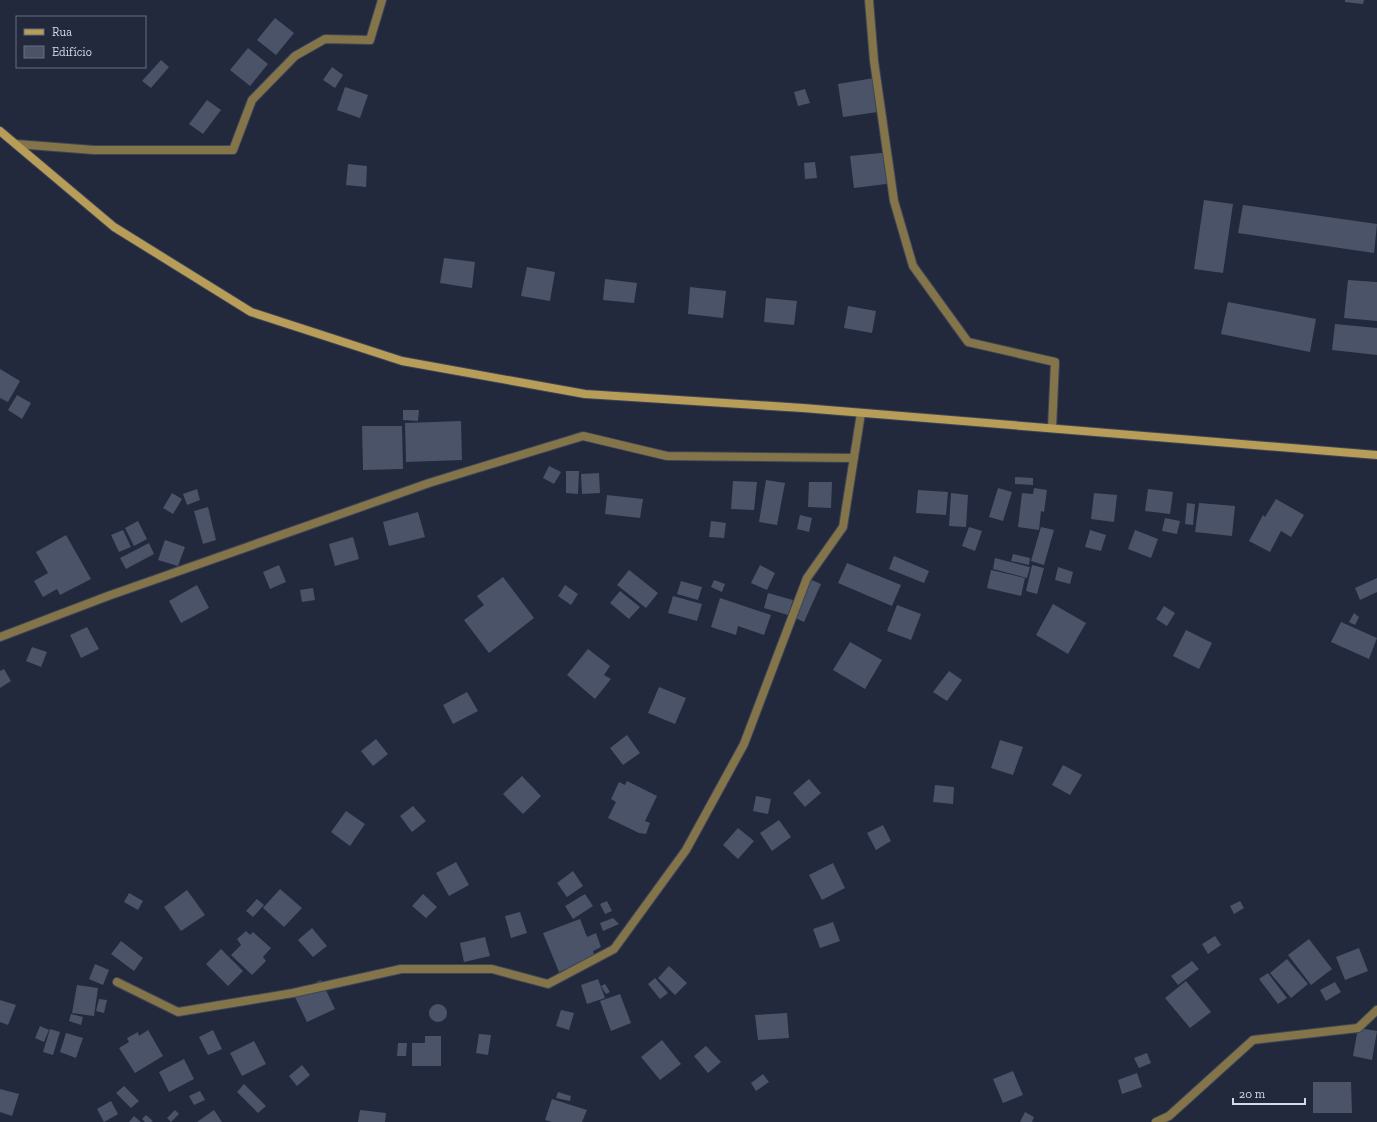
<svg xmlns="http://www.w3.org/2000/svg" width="1377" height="1122" font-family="'Zilla Slab',serif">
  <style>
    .building { fill: #4a5368 }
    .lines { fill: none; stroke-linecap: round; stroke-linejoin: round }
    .street-casing { stroke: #3e4557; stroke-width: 10 }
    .secondary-casing { stroke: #3e4557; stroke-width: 10 }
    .street { stroke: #84744a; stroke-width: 8 }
    .secondary { stroke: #b89d59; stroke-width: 8 }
  </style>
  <rect width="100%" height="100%" fill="#22293c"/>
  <path class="building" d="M1345,0H1364L1363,4L1345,2Z
    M275,18L294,33L276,55L257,40Z
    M248,48L268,64L250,86L230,70Z
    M161,60L169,67L151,88L142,81Z
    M332,67L343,75L335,88L323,80Z
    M880,77L885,111L843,117L838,84Z
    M345,87L368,95L360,118L337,110Z
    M805,89L810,103L798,106L794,92Z
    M207,100L221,110L203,134L189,124Z
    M891,152L894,183L854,188L850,156Z
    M815,162L817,178L805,179L804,163Z
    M348,164L367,166L366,187L346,185Z
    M1204,200L1233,204L1223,273L1194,269Z
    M1243,205L1377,224L1374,253L1238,233Z
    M444,258L475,262L472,288L440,283Z
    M527,267L555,272L550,301L521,296Z
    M605,279L637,283L634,303L603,300Z
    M1348,280L1377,282V321L1344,318Z
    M690,287L726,291L723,318L688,314Z
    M766,298L797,301L794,325L764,322Z
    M1228,302L1316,319L1310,352L1221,334Z
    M848,306L876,311L872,333L844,328Z
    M1335,324L1377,328V355L1332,350Z
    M0,369L20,381L8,402L0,398Z
    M17,395L31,403L22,419L8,410Z
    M403,410H419L418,421L403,420Z
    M461,421L462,460L406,462L405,423Z
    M362,426H402L403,469L363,470Z
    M549,466L561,472L554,484L543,478Z
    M566,471H579L578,494L566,493Z
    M599,473L600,493L582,494L581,474Z
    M1015,477L1033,478V485L1015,484Z
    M766,480L785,483L777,525L759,522Z
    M733,481L757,482L754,510L731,509Z
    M809,482H832L831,508L808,507Z
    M998,488L1012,492L1003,521L989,517Z
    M1034,488L1047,490L1044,512L1041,511L1039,530L1018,527L1022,493L1033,494Z
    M197,489L200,500L187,505L183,494Z
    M1148,489L1173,492L1170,514L1145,511Z
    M918,490L948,492L946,515L916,513Z
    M172,493L182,499L173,514L163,508Z
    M951,493L968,495L966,527L949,526Z
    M1094,493L1117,495L1114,522L1091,519Z
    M607,495L643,499L640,518L605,514Z
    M1276,499L1304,515L1291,537L1281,531L1270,552L1249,541L1263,515L1265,517Z
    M1187,503L1195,504L1193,525L1185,524Z
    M1199,503L1235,506L1232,536L1195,532Z
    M208,507L216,540L203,544L194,511Z
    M418,512L425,537L389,546L383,522Z
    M800,515L812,518L809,532L797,529Z
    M1165,518L1180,521L1177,534L1162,531Z
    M138,521L147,539L134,546L125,528Z
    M711,521L726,523L724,538L709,537Z
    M969,527L982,531L975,551L962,546Z
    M1041,527L1054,530L1044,565L1031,561Z
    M123,530L131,547L119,552L111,535Z
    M1090,530L1106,535L1101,551L1085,547Z
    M1135,530L1158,539L1151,558L1128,549Z
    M66,535L91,579L60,595L57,589L43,597L34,581L48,573L36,552Z
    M353,537L359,559L335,566L329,544Z
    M165,540L185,547L178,566L158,560Z
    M149,543L154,554L126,569L120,558Z
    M1013,554L1030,558L1029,565L1011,561Z
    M894,556L929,571L924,583L889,569Z
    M995,558L1030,567L1027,578L993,569Z
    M847,563L901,585L892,606L838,583Z
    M279,565L286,582L270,589L263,572Z
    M760,565L775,573L767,590L751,583Z
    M1032,565L1044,568L1037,594L1026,591Z
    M1058,567L1073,572L1070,584L1055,580Z
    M629,570L658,593L646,608L617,585Z
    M991,570L1025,578L1021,596L987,588Z
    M503,577L534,618L489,653L464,620L484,605L477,596Z
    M807,578L821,584L804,622L791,616Z
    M1377,578V592L1360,600L1355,588Z
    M714,580L725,584L722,592L711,587Z
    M681,581L702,587L698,600L677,594Z
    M197,585L209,608L181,623L169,601Z
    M565,585L578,594L571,605L558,596Z
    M313,588L315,600L302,602L300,590Z
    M620,591L640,607L629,619L610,603Z
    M768,593L793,600L788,615L764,608Z
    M673,596L702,604L697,621L668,613Z
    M720,598L771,615L764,635L738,626L736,635L711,627Z
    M1053,604L1086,623L1068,654L1036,635Z
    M897,605L921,614L911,640L887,631Z
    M1164,606L1175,613L1167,626L1156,619Z
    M1354,613L1359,617L1355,625L1349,622Z
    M1341,622L1377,638L1369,659L1331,642Z
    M87,627L99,649L81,658L70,635Z
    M1186,630L1212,643L1199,669L1173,656Z
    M850,642L882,660L865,689L833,670Z
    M32,647L47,652L41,667L26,661Z
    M588,649L610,666L604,675L611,679L595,699L567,675Z
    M4,669L11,681L0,688V671Z
    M949,671L962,680L947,701L933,692Z
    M659,687L686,698L675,724L648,713Z
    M467,692L478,711L453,724L443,705Z
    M627,735L640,753L623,765L610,748Z
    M376,739L388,754L373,766L361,751Z
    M1000,740L1023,747L1013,775L991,768Z
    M1063,765L1082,775L1070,795L1052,785Z
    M522,776L541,796L523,814L503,794Z
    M809,779L821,793L805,807L793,793Z
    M627,781L657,796L645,821L650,823L646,834L639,833L608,818L616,802L611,799L619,782L625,785Z
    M935,785L954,787L953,804L933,802Z
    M756,796L771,799L768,814L753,811Z
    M413,806L426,821L412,832L400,816Z
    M346,811L365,824L350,846L331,832Z
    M779,820L791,837L772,851L760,833Z
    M883,825L891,841L876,850L867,833Z
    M738,828L754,841L738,859L723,845Z
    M456,862L469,885L449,896L436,873Z
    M833,863L845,888L822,900L809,875Z
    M573,871L583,886L567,897L557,883Z
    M280,889L302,908L284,927L263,908Z
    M187,890L205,915L181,931L164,907Z
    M129,893L143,901L138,910L124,902Z
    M423,894L437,907L426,918L412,906Z
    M585,894L593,906L573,919L565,906Z
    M257,899L264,905L253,917L246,911Z
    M607,901L612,911L605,914L600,904Z
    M1240,901L1244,908L1234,914L1230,906Z
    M520,912L527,933L511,938L505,916Z
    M613,918L619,924L603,931L600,923Z
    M580,919L587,937L596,933L601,947L593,951L595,958L559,972L543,933Z
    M833,922L840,941L820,948L813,929Z
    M312,928L327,946L313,957L298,940Z
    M246,931L250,935L253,932L271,948L263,957L266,961L252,975L231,955L241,945L237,939Z
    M1215,936L1221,945L1208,954L1202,944Z
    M485,937L490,956L464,962L460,943Z
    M1309,939L1332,969L1311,985L1288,955Z
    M121,941L143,958L134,971L111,954Z
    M1359,948L1368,971L1345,980L1336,957Z
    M221,949L243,971L228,986L206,964Z
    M1287,959L1308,984L1291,998L1270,973Z
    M1192,961L1199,969L1178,985L1171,976Z
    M95,964L109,970L103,985L89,979Z
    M669,966L687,983L675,995L658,978Z
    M1268,973L1287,998L1278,1004L1259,979Z
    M655,978L668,993L660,999L648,984Z
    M598,979L605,998L587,1004L581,985Z
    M321,980L335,1009L307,1022L293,993Z
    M1186,981L1211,1012L1190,1028L1165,998Z
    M1335,982L1341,992L1326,1001L1320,990Z
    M605,984L610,992L606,994L601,986Z
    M77,985L98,988L94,1016L72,1013Z
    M620,994L631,1023L611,1031L600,1001Z
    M99,999L107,1000L104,1013L96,1011Z
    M0,1000L16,1005L8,1025L0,1022Z
    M429 1013a9 9 0 1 1 18 0a9 9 0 1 1-18 0Z
    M561,1010L574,1013L569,1030L556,1026Z
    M787,1013L789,1038L758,1040L755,1015Z
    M71,1014L83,1017L81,1025L69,1021Z
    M40,1026L49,1030L44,1042L35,1038Z
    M1358,1028L1377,1031L1372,1060L1353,1056Z
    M50,1029L60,1032L53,1055L43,1052Z
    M148,1030L163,1056L135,1073L119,1048L129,1042L127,1038L138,1032L139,1036Z
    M213,1030L222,1049L208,1055L199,1037Z
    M66,1033L83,1038L76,1058L60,1052Z
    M479,1034L491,1035L488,1055L476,1053Z
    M425,1036H441V1066H412V1043H425Z
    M662,1040L681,1064L660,1080L641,1057Z
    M254,1041L266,1064L242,1076L230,1053Z
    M398,1043H407L406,1056H397Z
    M706,1046L721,1062L708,1073L694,1056Z
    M1147,1053L1151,1063L1139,1068L1134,1058Z
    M184,1059L194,1079L169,1092L159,1072Z
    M302,1065L310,1075L297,1086L289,1076Z
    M1013,1071L1023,1095L1003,1103L993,1079Z
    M1137,1073L1142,1087L1122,1094L1118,1080Z
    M763,1074L769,1082L756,1091L751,1083Z
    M1313,1082H1351L1352,1113H1313Z
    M244,1084L266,1106L258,1113L237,1092Z
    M124,1086L139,1101L131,1108L116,1093Z
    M0,1089L19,1094L12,1116L0,1112Z
    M200,1091L205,1100L194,1105L189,1096Z
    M558,1092L571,1096L570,1101L556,1098Z
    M552,1099L587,1110L582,1122H552L545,1120Z
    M111,1101L118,1114L104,1122L97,1109Z
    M175,1110L179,1114L171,1122L167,1118Z
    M214,1110L222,1122H197Z
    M360,1110L386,1113L385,1122H358Z
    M1025,1112L1034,1117L1032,1122H1020Z
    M146,1115L153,1121L151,1122H145L142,1119Z
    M134,1116L141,1122H129Z"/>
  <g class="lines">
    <g class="street-casing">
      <path id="street" d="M869,0L874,61L894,201L913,266L968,342L1055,362L1052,428
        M16,144L94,150H233L252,100L295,56L325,39L370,40L382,0
        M0,637L108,596L429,483L583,436L667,456L854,458
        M117,982L178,1012L293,993L401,969H492L548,984L614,949L686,850L744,744L807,578L843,527L861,413
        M1156,1122L1169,1116L1253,1040L1358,1028L1377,1010"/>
    </g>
    <g class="secondary-casing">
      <path id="secondary" d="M0,131L114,227L251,312L402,361L585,394L803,408L1377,455"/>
    </g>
    <use href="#street" class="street"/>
    <use href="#secondary" class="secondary"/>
  </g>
  <rect x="16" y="16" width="130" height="52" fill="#22293c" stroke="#696f80"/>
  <rect x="24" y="29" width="20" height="6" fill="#b89d59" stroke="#696f80"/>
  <text x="52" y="36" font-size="12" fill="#d4d9e6">Rua</text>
  <rect x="24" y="46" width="20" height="12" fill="#4a5368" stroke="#696f80"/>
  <text x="52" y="56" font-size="12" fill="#d4d9e6">Edifício</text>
  <path d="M1233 1098v6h72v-6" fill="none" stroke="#d4d9e6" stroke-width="2"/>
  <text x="1239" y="1098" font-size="12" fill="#d4d9e6" stroke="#22293c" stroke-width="3" paint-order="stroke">20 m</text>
</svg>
